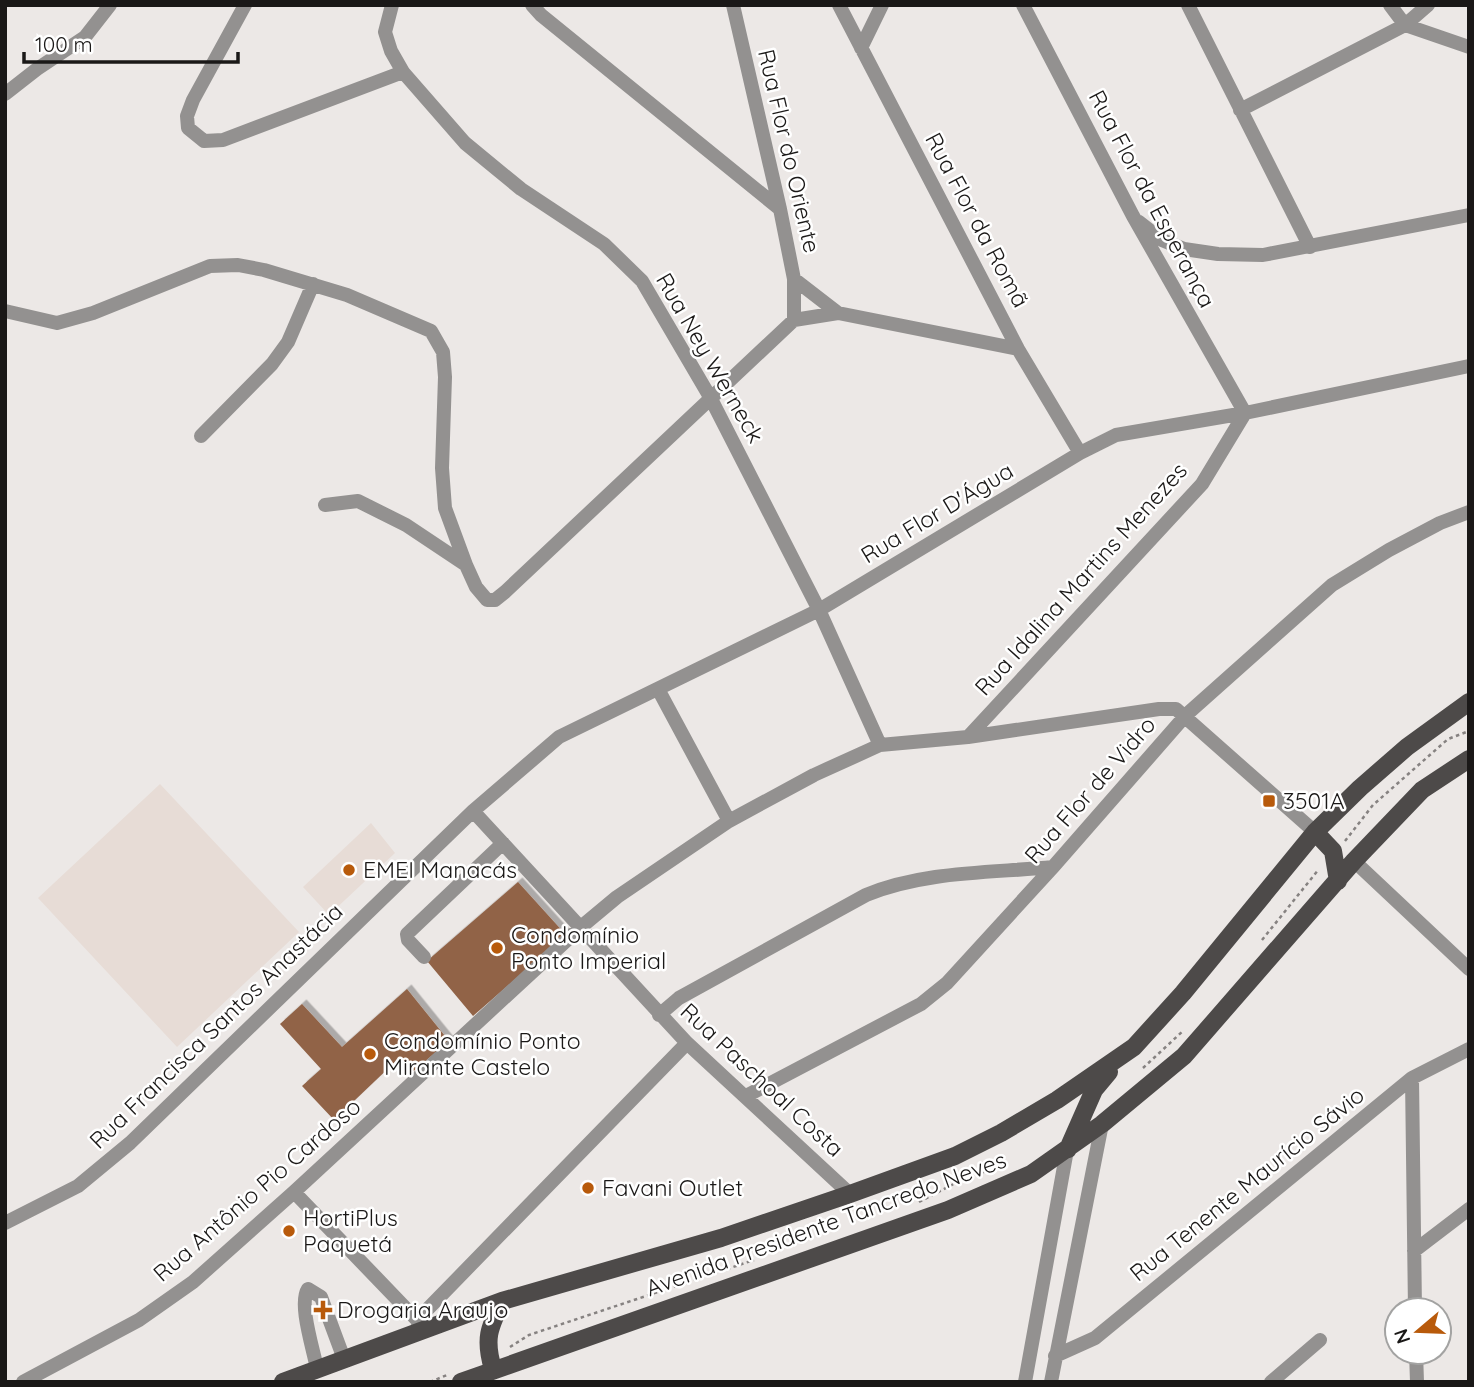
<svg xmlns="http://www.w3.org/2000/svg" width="1474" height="1387" font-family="Quicksand,sans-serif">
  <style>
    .built { fill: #e7dcd6 }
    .building { fill: #916347; filter: url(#shadow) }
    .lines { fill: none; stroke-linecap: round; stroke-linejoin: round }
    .path { stroke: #868281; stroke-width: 2.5; stroke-dasharray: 3.5 3.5; stroke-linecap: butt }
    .minor { stroke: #939190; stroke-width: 14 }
    .major { stroke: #4d4a49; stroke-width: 18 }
    .poi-dot { fill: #b85a0b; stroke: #fff; stroke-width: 2.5 }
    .labels { text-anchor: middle; stroke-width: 5; stroke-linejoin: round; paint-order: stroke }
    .street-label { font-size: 23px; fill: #1a1817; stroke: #fff }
    .poi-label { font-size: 23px; fill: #1a1817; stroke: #fff; text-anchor: start }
  </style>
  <defs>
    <filter id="shadow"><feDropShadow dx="4.5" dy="-4.5" stdDeviation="0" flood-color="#0004"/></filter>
  </defs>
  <rect width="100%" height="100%" fill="#ece8e6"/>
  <path class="built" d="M160,784L299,932L177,1047L38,898Z
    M371,823L395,853L329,915L303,887Z"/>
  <path class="building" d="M518,882L566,935L473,1016L427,961Z
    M407,989L449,1041L409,1075L396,1061L334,1120L302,1086L321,1069L280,1024L302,1004L342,1047Z"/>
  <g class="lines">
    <path class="path" d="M1345,841L1373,805L1448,739L1469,731
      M1262,940L1319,869
      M1143,1068L1184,1030
      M919,1202L969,1176L1009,1165
      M510,1347L529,1335L754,1260
      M430,1382L447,1375"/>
    <path class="minor" d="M245,5L193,100L187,116L188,128L204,141L223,140L403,72
      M392,5L385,32L391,51L403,72L465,143L521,189L604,244L642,281L710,397L819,610L880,745
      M532,5L541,15L780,209
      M733,5L780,209L794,279V320
      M839,5L1018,349L1080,453
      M1188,5L1310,247
      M1390,5L1405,25L1469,47
      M861,48L882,5
      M5,94L37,69L85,37L110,5
      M1240,110L1405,25L1428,5
      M1139,222L1162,240L1184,249L1218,254L1263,255L1469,215
      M794,279L838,313L1018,349
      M5,311L57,323L93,313L210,266L238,265L264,270L347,295L431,331L443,352L445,377L442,468L445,508L466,565L476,587L487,600H495L505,592L794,320L838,313
      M201,436L272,364L288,342L313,284
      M325,505L358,501L406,525L466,565
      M658,689L729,821
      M968,737L1202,484L1245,413L1133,216L1023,5
      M473,811L687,1043L850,1194
      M1354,861L1469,969
      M424,957L408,940L407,934L503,843
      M659,1015L679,998L866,895C924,871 991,873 1053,867
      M1412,1078L1415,1310
      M746,1096L921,1004L947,983L1053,867L1186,715L1332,585L1389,550L1440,523L1469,512
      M294,1192L417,1320L420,1329
      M5,1223L78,1186L130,1143L473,811L559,737L819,610L1080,453L1116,435L1245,413L1469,366
      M1414,1251L1469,1209
      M417,1320L687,1043
      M1416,1352L1417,1382
      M1055,1356L1095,1338L1412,1078L1469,1049
      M317,1369C314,1351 298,1304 308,1289L321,1297L344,1359
      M23,1382L139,1320L193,1282L294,1192L581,927L617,897L729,821L814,775L880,745L968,737L1159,709H1176L1315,832
      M1025,1382L1067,1150
      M1051,1382L1102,1124
      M1271,1382L1320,1340"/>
    <path class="major" d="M1315,832L1333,851L1338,881
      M1068,1149L1094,1090L1109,1072
      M493,1369C484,1339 489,1328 502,1301
      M283,1382L502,1301L721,1238L850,1194L955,1156L1001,1133L1057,1100L1134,1047L1183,993L1315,832L1360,788L1407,747L1469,702
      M461,1382L948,1210L1031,1174L1102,1124L1184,1056L1354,861L1422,790L1469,759"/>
  </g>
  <g class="poi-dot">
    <rect x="1262" y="794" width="14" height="14" rx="3.5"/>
    <circle cx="349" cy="870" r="7"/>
    <circle cx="497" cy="948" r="7"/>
    <circle cx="370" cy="1054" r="7"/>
    <circle cx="588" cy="1188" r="7"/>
    <circle cx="289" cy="1231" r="7"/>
    <path d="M319.5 1299.5h7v7h7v7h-7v7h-7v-7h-7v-7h7z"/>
  </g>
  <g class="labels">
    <g class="street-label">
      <text transform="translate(789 151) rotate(77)" y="8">Rua Flor do Oriente</text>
      <text transform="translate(1152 199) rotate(62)" y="8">Rua Flor da Esperança</text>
      <text transform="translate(977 220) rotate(62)" y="8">Rua Flor da Romã</text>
      <text transform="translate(710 358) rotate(60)" y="8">Rua Ney Werneck</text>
      <text transform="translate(937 513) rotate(-31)" y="8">Rua Flor D'Água</text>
      <text transform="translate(1081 579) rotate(-48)" y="8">Rua Idalina Martins Menezes</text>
      <text transform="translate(1090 790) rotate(-49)" y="8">Rua Flor de Vidro</text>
      <text transform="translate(216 1026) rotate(-44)" y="8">Rua Francisca Santos Anastácia</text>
      <text transform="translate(762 1080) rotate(43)" y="8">Rua Paschoal Costa</text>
      <text transform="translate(1247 1184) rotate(-39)" y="8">Rua Tenente Maurício Sávio</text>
      <text transform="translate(257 1190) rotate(-41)" y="8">Rua Antônio Pio Cardoso</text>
      <text transform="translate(826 1224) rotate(-20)" y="8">Avenida Presidente Tancredo Neves</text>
    </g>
    <g class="poi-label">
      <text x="1283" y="809">3501A</text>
      <text x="363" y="878">EMEI Manacás</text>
      <text x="511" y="943">Condomínio<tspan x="511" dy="26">Ponto Imperial</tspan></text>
      <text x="384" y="1049">Condomínio Ponto<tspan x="384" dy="26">Mirante Castelo</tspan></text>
      <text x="602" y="1196">Favani Outlet</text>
      <text x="303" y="1226">HortiPlus<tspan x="303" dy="26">Paquetá</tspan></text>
      <text x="337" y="1318">Drogaria Araujo</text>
    </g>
  </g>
  <rect width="1474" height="1387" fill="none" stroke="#1a1817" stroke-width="14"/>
  <g transform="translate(1418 1331) rotate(251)"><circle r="33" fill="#ffffff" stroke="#a3a3a2" stroke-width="2"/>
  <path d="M0-5L12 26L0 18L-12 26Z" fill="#b85a0b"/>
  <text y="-10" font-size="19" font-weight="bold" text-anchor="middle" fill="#1a1817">N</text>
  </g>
  <path d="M24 52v10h214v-10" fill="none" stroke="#1a1817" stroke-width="3.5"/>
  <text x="35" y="52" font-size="21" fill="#1a1817" stroke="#ffffff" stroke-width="5" paint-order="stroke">100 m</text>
</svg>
